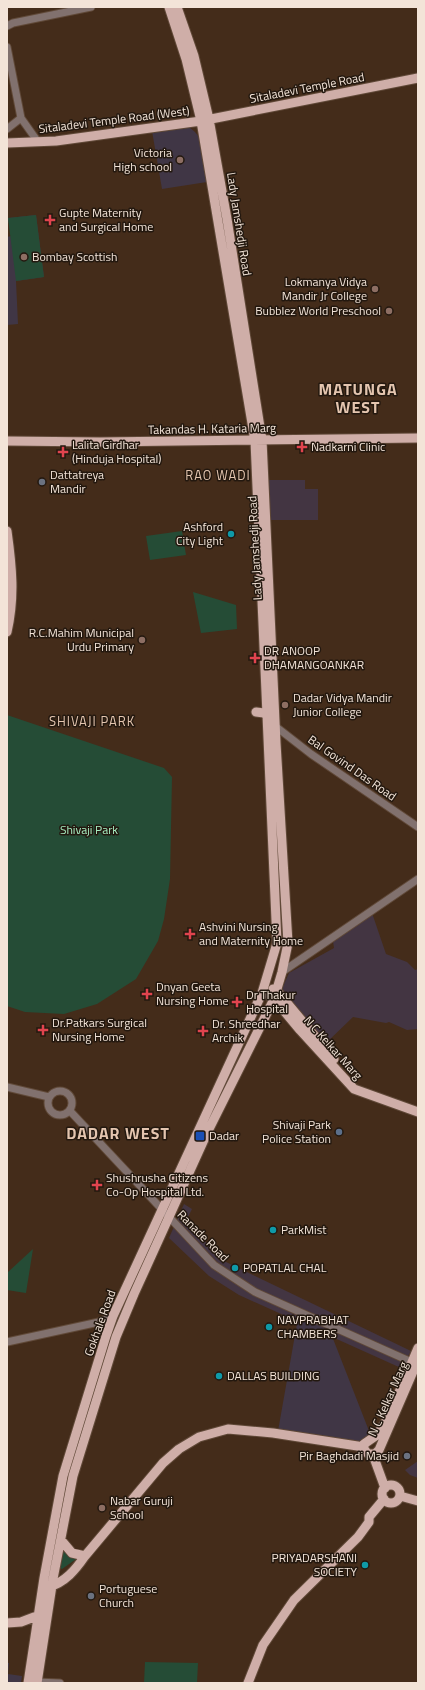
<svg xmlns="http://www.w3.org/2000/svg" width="425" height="1690" font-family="'Titillium Web',sans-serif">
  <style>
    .commercial { fill: #433542 }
    .education { fill: #403645 }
    .green { fill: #254c36 }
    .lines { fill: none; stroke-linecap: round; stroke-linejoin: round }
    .minor-casing { stroke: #604938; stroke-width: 9 }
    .major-casing { stroke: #604938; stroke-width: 11 }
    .minor { stroke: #81716e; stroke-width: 7 }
    .major { stroke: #cfaea8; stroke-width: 9 }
    .education-dot { fill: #8d6e63; stroke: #23180f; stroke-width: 1.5 }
    .health-dot { fill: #e0444e; stroke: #23180f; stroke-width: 1.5 }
    .worship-dot { fill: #6b7280; stroke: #23180f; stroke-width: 1.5 }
    .culture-dot { fill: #0f9aa8; stroke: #23180f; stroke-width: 1.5 }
    .service-dot { fill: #5c6f8a; stroke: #23180f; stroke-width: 1.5 }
    .transit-dot { fill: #1a4fb4; stroke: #23180f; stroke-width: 1.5 }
    .labels { text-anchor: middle; stroke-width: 3; stroke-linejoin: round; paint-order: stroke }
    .street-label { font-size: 12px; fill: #f3e4d8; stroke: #23180f }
    .poi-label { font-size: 12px; fill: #f3e4d8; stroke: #23180f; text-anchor: start }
    .park-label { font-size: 12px; fill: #a8efc3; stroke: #23180f }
    .neighbourhood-label { font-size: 13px; letter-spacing: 1px; fill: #e4c5af; stroke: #23180f }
    .district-label { font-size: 16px; font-weight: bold; letter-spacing: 1px; fill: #e4c5af; stroke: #23180f }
  </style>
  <rect width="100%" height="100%" fill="#442c1a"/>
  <path class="commercial" d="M263,480H305V489H318V520H263Z
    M372,913L386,954L407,962L415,970L418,969V1029L407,1030L389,1022L386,1023L353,1017L324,1045L281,991L289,973L334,948L333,941Z
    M184,1204L192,1209L188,1217L194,1230L224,1261L411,1351L401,1368L239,1295L209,1276L169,1238Z
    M418,1461V1478L410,1475L405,1470Z"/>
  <path class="education" d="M181,126L189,127L195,132L199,137L207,182L162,189L152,131Z
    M36,215L44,277L16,281L18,324L7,325V237L11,236L8,218Z
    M298,1318L330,1331L371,1436L361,1442L278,1431Z
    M7,1663H9L8,1674L22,1676L21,1683H7Z"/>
  <path class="green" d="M36,215L44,277L16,281L8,218Z
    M182,531L186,555L150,560L146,536Z
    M193,592L236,605L237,629L201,633Z
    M7,715L164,768L172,777L170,879L164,919L158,941L136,979L97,1004L64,1014L25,1012L7,1006Z
    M33,1249L26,1293L7,1290V1273Z
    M64,1548L79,1557L62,1569L60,1568V1567Z
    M145,1662L198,1663L197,1683H144Z"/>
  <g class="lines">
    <g class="minor-casing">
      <path id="minor" d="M7,26L13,23L91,7
        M7,47L21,118L38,142
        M7,129L21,118
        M275,726L311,754L418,827
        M282,972L418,879
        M7,1087L49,1097
        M48 1103a12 12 0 1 1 24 0a12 12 0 1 1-24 0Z
        M70,1111L214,1265L255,1292L416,1364
        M7,1342L99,1322L113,1316
        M37,1682L60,1683"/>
    </g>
    <g class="major-casing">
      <path id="major" d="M7,143L56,141L201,121L418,78
        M7,441L100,442L418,438
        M7,531C12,567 15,597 7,632
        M256,712L264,713L267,716
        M273,989L277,991L334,1059
        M269,996L274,999L300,1030L354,1089L418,1112
        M418,1348L388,1418L377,1435L364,1444V1449L368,1454H375L379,1450L418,1360
        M373,1455L385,1488
        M382 1494a9 9 0 1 1 18 0a9 9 0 1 1-18 0Z
        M400,1496L418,1501
        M61,1540L72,1553L85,1556
        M48,1587C65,1583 76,1569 85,1556L163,1463L179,1449L199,1437L228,1429L273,1433L364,1447
        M7,1623L21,1622L42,1614
        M28,1683L44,1578L63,1476L106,1336L113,1316L262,993L277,943L255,441L201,121L186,59L169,7
        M37,1683L53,1579L73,1476L116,1337L134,1294L208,1131L274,999L282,972L288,943L276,743L262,440L227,219L209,119L194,56L177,7
        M248,1683L263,1645L294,1600L358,1537L369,1522V1517L384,1499"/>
    </g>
    <use href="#minor" class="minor"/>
    <use href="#major" class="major"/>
  </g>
  <g class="education-dot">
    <circle cx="180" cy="160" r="4"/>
    <circle cx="24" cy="257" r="4"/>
    <circle cx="375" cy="289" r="4"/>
    <circle cx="389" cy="311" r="4"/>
    <circle cx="142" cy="640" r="4"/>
    <circle cx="285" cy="705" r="4"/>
    <circle cx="102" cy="1508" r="4"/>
  </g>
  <g class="health-dot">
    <path d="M48 214h4v4h4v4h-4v4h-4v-4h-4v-4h4z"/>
    <path d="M300 441h4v4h4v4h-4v4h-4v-4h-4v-4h4z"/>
    <path d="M61 446h4v4h4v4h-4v4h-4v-4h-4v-4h4z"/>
    <path d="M253 652h4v4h4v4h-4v4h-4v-4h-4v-4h4z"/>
    <path d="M188 928h4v4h4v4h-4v4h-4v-4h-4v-4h4z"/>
    <path d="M145 988h4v4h4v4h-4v4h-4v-4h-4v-4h4z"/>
    <path d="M235 996h4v4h4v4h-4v4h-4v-4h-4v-4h4z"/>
    <path d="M41 1024h4v4h4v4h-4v4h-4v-4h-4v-4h4z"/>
    <path d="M201 1025h4v4h4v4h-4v4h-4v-4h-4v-4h4z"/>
    <path d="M95 1179h4v4h4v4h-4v4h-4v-4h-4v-4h4z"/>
  </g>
  <g class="worship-dot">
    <circle cx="42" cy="482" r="4"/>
    <circle cx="407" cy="1456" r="4"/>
    <circle cx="91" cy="1596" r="4"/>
  </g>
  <g class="culture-dot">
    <circle cx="231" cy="534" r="4"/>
    <circle cx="273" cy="1230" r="4"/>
    <circle cx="235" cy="1268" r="4"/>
    <circle cx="269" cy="1327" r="4"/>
    <circle cx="219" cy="1376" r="4"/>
    <circle cx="365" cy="1565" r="4"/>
  </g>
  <circle class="service-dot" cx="339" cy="1132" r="4"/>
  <rect class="transit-dot" x="195" y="1131" width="10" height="10" rx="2"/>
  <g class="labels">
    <g class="street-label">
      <text transform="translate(307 88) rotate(-11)" y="4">Sitaladevi Temple Road</text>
      <text transform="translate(114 120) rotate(-7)" y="4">Sitaladevi Temple Road (West)</text>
      <text transform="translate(239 224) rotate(81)" y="4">Lady Jamshedji Road</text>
      <text transform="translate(212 429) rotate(-1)" y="4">Takandas H. Kataria Marg</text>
      <text transform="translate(255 548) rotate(-93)" y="4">Lady Jamshedji Road</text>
      <text transform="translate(352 768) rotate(35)" y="4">Bal Govind Das Road</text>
      <text transform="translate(333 1048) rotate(48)" y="4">N C Kelkar Marg</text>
      <text transform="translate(203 1236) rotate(45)" y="4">Ranade Road</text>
      <text transform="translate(100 1323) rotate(-70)" y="4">Gokhale Road</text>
      <text transform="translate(388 1399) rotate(-66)" y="4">N C Kelkar Marg</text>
    </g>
    <g class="poi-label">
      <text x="172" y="157" text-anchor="end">Victoria<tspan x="172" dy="14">High school</tspan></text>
      <text x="59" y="217">Gupte Maternity<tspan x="59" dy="14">and Surgical Home</tspan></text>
      <text x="32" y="261">Bombay Scottish</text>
      <text x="367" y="286" text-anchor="end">Lokmanya Vidya<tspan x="367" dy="14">Mandir Jr College</tspan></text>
      <text x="381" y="315" text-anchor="end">Bubblez World Preschool</text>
      <text x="72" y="449">Lalita Girdhar<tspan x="72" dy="14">(Hinduja Hospital)</tspan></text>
      <text x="311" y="451">Nadkarni Clinic</text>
      <text x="50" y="479">Dattatreya<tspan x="50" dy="14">Mandir</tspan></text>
      <text x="223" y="531" text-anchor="end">Ashford<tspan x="223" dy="14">City Light</tspan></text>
      <text x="134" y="637" text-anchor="end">R.C.Mahim Municipal<tspan x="134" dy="14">Urdu Primary</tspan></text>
      <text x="264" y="655">DR ANOOP<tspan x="264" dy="14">DHAMANGOANKAR</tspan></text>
      <text x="293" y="702">Dadar Vidya Mandir<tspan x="293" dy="14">Junior College</tspan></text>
      <text x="199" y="931">Ashvini Nursing<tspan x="199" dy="14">and Maternity Home</tspan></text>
      <text x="156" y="991">Dnyan Geeta<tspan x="156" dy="14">Nursing Home</tspan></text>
      <text x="246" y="999">Dr Thakur<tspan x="246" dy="14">Hospital</tspan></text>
      <text x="52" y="1027">Dr.Patkars Surgical<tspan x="52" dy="14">Nursing Home</tspan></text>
      <text x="212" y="1028">Dr. Shreedhar<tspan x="212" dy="14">Archik</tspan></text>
      <text x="331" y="1129" text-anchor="end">Shivaji Park<tspan x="331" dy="14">Police Station</tspan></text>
      <text x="209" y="1140">Dadar</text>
      <text x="106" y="1182">Shushrusha Citizens<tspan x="106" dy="14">Co-Op Hospital Ltd.</tspan></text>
      <text x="281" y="1234">ParkMist</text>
      <text x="243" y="1272">POPATLAL CHAL</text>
      <text x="277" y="1324">NAVPRABHAT<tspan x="277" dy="14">CHAMBERS</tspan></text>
      <text x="227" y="1380">DALLAS BUILDING</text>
      <text x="399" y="1460" text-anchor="end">Pir Baghdadi Masjid</text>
      <text x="110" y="1505">Nabar Guruji<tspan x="110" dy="14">School</tspan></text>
      <text x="357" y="1562" text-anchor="end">PRIYADARSHANI<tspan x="357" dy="14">SOCIETY</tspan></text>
      <text x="99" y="1593">Portuguese<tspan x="99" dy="14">Church</tspan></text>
    </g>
    <g class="park-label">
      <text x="89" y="834">Shivaji Park</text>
    </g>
    <g class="neighbourhood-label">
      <text x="218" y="480">RAO WADI</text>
      <text x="92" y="726">SHIVAJI PARK</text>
    </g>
    <g class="district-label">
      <text x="358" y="395">MATUNGA<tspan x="358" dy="18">WEST</tspan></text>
      <text x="118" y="1139">DADAR WEST</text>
    </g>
  </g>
  <rect width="425" height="1690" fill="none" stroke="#f3e4d8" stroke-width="16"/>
</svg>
